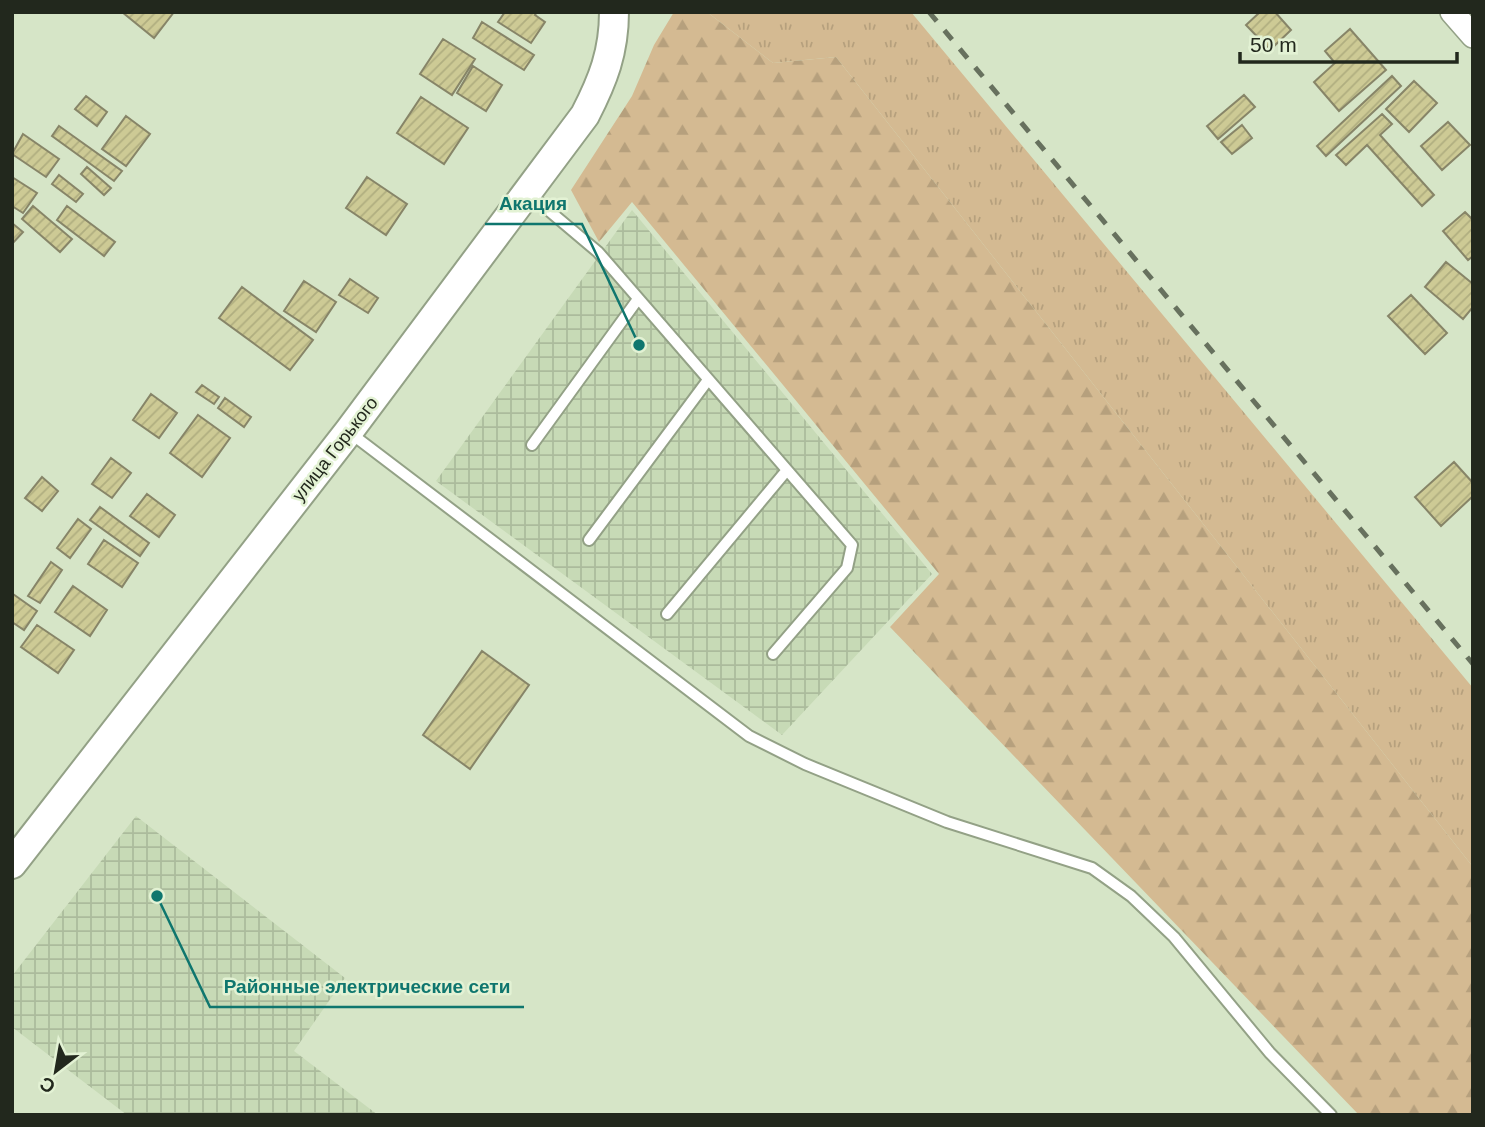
<svg xmlns="http://www.w3.org/2000/svg" width="1485" height="1127" font-family="Helvetica,sans-serif">
  <style>
    .industrial { fill: url(#industrial-grid) }
    .grass { fill: url(#grass-tufts) }
    .forest { fill: url(#forest-firs) }
    .building { fill: url(#building-hatch); stroke: #878568; stroke-width: 2 }
    .lines { fill: none; stroke-linecap: round; stroke-linejoin: round }
    .service-casing { stroke: #93a186; stroke-width: 14 }
    .minor-casing { stroke: #93a186; stroke-width: 26 }
    .tertiary-casing { stroke: #93a186; stroke-width: 32 }
    .service { stroke: #fff; stroke-width: 10 }
    .minor { stroke: #fff; stroke-width: 23 }
    .tertiary { stroke: #fff; stroke-width: 28 }
    .rail { stroke: #67715e; stroke-width: 5; stroke-dasharray: 12 12; stroke-linecap: butt }
    .labels { text-anchor: middle; stroke-width: 5; stroke-linejoin: round; paint-order: stroke }
    .street-label { font-size: 18px; fill: #22281d; stroke: #e3f2d4 }
    .leader { fill: none; stroke: #0f766e; stroke-width: 2.5 }
    .callout-dot { fill: #0f766e; stroke: #e3f2d4; stroke-width: 2.5 }
    .callout-label { font-size: 19px; text-anchor: middle; font-weight: bold; fill: #0f766e; stroke: #e3f2d4; stroke-width: 5; stroke-linejoin: round; paint-order: stroke }
  </style>
  <defs>
    <pattern id="industrial-grid" width="8" height="8" patternUnits="userSpaceOnUse" patternTransform="scale(1.75)"><rect width="8" height="8" fill="#c7dab6"/><path d="M0 4h8M4 0v8" fill="none" stroke="#abbb9c"/></pattern>
    <pattern id="grass-tufts" width="24" height="20" patternUnits="userSpaceOnUse" patternTransform="scale(1.75)"><rect width="24" height="20" fill="#d4ba92"/><path d="M3 7l-1-3M5 7V3M7 7l1-3M15 17l-1-3M17 17v-4M19 17l1-3" fill="none" stroke="#b6a07d"/></pattern>
    <pattern id="forest-firs" width="22" height="20" patternUnits="userSpaceOnUse" patternTransform="scale(1.75)"><rect width="22" height="20" fill="#d4ba92"/><path d="M5 1l3.5 6h-7zM16 11l3.5 6h-7z" fill="#b6a07d"/></pattern>
    <pattern id="building-hatch" width="6" height="6" patternUnits="userSpaceOnUse" patternTransform="scale(1.75)"><rect width="6" height="6" fill="#cdca95"/><path d="M-1 1l2-2M0 6l6-6M5 7l2-2" fill="none" stroke="#b0ae80"/></pattern>
  </defs>
  <rect width="100%" height="100%" fill="#d6e5c7"/>
  <path class="industrial" d="M632,210L932,574L782,735L436,481Z
    M136,816L345,978L294,1051L378,1115H127L12,1027V976Z"/>
  <path class="grass" d="M707,12H911L1473,688V867L836,57L773,63Z"/>
  <path class="forest" d="M674,12H707L773,63L836,57L1473,867V1115H1359L890,627L939,574L632,202L599,242L571,190L632,96L654,45Z"/>
  <path class="building" d="M122,12H174L154,38Z
    M505,12H537L535,15L545,22L531,43L498,22Z
    M1260,12H1275L1291,30L1270,50L1246,25Z
    M482,22L534,55L524,70L473,38Z
    M1350,29L1386,70L1339,111L1314,82L1335,63L1325,51Z
    M443,39L475,59L452,95L420,74Z
    M473,66L502,85L486,111L457,93Z
    M1392,76L1401,86L1326,156L1317,146Z
    M1414,81L1437,103L1409,132L1386,109Z
    M1244,95L1255,107L1218,139L1207,126Z
    M86,96L107,112L97,126L75,109Z
    M421,97L468,128L444,164L397,133Z
    M1382,114L1392,124L1380,135L1434,195L1422,206L1367,145L1346,165L1336,155Z
    M126,116L150,134L126,166L102,149Z
    M1448,122L1470,145L1442,170L1421,146Z
    M1242,125L1252,138L1232,154L1221,142Z
    M59,126L122,171L114,181L52,136Z
    M23,134L59,159L46,177L12,154Z
    M87,167L111,188L104,195L81,174Z
    M59,175L83,194L76,202L52,184Z
    M12,177L37,193L23,213L12,206Z
    M367,177L407,204L386,235L346,208Z
    M33,206L72,239L60,252L22,219Z
    M67,206L115,242L104,256L57,220Z
    M1465,212L1473,220V256L1468,260L1443,231Z
    M12,223L23,232L12,244Z
    M1446,262L1473,284V307L1463,319L1425,287Z
    M350,279L378,298L368,313L339,295Z
    M304,281L336,302L316,332L284,311Z
    M242,287L313,340L290,370L219,318Z
    M1411,295L1447,333L1425,354L1388,316Z
    M202,385L219,397L214,404L196,392Z
    M151,394L177,413L159,438L133,420Z
    M225,398L251,417L244,427L218,408Z
    M198,415L230,438L202,477L170,453Z
    M111,458L131,473L112,498L92,484Z
    M1454,462L1473,483V496L1441,526L1415,497Z
    M42,477L58,491L42,511L25,498Z
    M147,494L175,515L159,537L130,516Z
    M100,507L149,543L140,556L90,520Z
    M78,519L91,529L70,558L57,548Z
    M104,540L138,563L122,587L88,564Z
    M51,562L62,570L40,603L28,596Z
    M73,586L107,610L90,636L55,612Z
    M13,594L37,611L24,630L12,622Z
    M37,625L74,650L58,673L21,647Z
    M482,651L529,685L470,769L423,735Z"/>
  <g class="lines">
    <g class="service-casing">
      <path id="service" d="M528,193L598,252L852,545L847,568L773,654
        M349,432L749,736L805,764L947,822L1092,868L1131,896L1174,937L1270,1053L1331,1115
        M532,445L638,299
        M589,540L708,380
        M667,614L787,470"/>
    </g>
    <g class="minor-casing">
      <path id="minor" d="M1452,12L1473,36"/>
    </g>
    <g class="tertiary-casing">
      <path id="tertiary" d="M12,864L349,431L585,115C603,80 614,52 614,12"/>
    </g>
    <use href="#service" class="service"/>
    <use href="#minor" class="minor"/>
    <use href="#tertiary" class="tertiary"/>
    <path class="rail" d="M929,12L1473,664"/>
  </g>
  <g class="labels">
    <g class="street-label">
      <text transform="translate(335 449) rotate(-52)" y="6">улица Горького</text>
    </g>
  </g>
  <path class="leader" d="M639 345L582 224H485M157 896L210 1007H524"/>
  <g class="callout-dot">
    <circle cx="639" cy="345" r="7"/>
    <circle cx="157" cy="896" r="7"/>
  </g>
  <g class="callout-label">
    <text x="533" y="210">Акация</text>
    <text x="367" y="993">Районные электрические сети</text>
  </g>
  <rect width="1485" height="1127" fill="none" stroke="#22281d" stroke-width="28"/>
  <g transform="translate(56 1071) rotate(211)" stroke="#e3f2d4" stroke-width="5" paint-order="stroke">
  <path d="M0-5L12 26L0 18L-12 26Z" fill="#22281d"/>
  <text y="-10" font-size="19" font-weight="bold" text-anchor="middle" fill="#22281d">С</text>
  </g>
  <path d="M1240 52v10h217v-10" fill="none" stroke="#22281d" stroke-width="3.5"/>
  <text x="1250" y="52" font-size="21" fill="#22281d" stroke="#e3f2d4" stroke-width="5" paint-order="stroke">50 m</text>
</svg>
